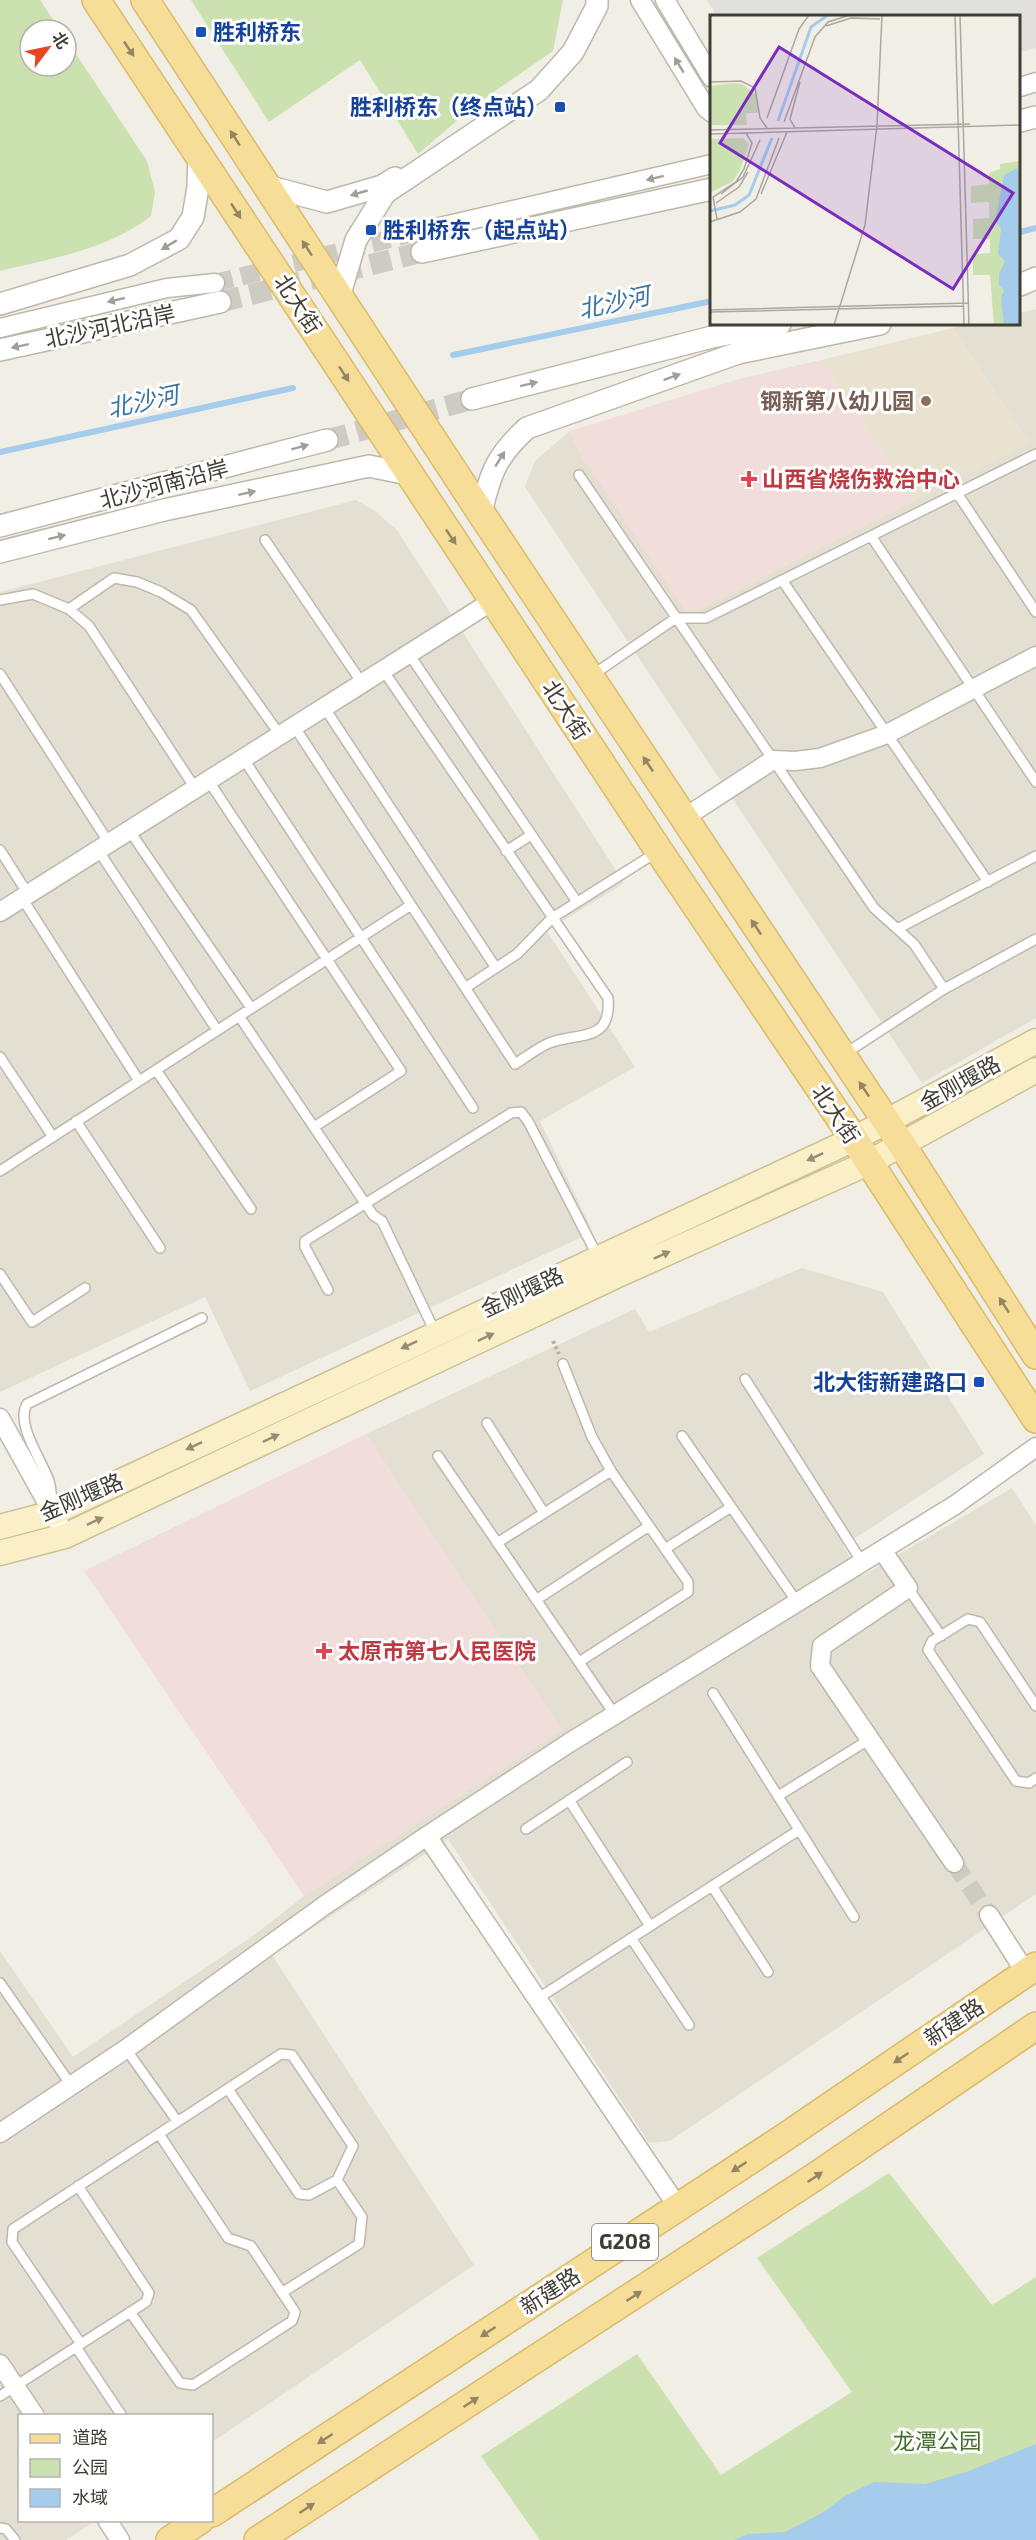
<svg xmlns="http://www.w3.org/2000/svg" width="1036" height="2540" font-family="'Exo 2','Noto Sans SC',sans-serif">
  <style>
    .residential { fill: #e4dfd3 }
    .education { fill: #e9e2d0 }
    .medical { fill: #f1ddd9 }
    .green { fill: #cbe2b0 }
    .parking { fill: #e2e0dd }
    .water { fill: #a5ccea }
    .lines { fill: none; stroke-linecap: round; stroke-linejoin: round }
    .stream { stroke: #a5ccea; stroke-width: 6 }
    .minor-tunnel { stroke: #cecbc2; stroke-width: 18; stroke-dasharray: 18 9; stroke-linecap: butt }
    .tertiary-tunnel { stroke: #cecbc2; stroke-width: 21; stroke-dasharray: 21 10; stroke-linecap: butt }
    .service-casing { stroke: #beb8ab; stroke-width: 12 }
    .minor-casing { stroke: #beb8ab; stroke-width: 21 }
    .tertiary-casing { stroke: #beb8ab; stroke-width: 24 }
    .secondary-casing { stroke: #cdc197; stroke-width: 27 }
    .primary-casing { stroke: #d9bb6a; stroke-width: 30 }
    .path { stroke: #bcb19b; stroke-width: 4; stroke-dasharray: 3 3; stroke-linecap: butt }
    .service { stroke: #fff; stroke-width: 9 }
    .minor { stroke: #fff; stroke-width: 18 }
    .tertiary { stroke: #fff; stroke-width: 21 }
    .secondary { stroke: #faefc6; stroke-width: 24 }
    .primary { stroke: #f6de99; stroke-width: 27 }
    .oneway { fill: #948662 }
    .oneway2 { fill: #a19e9a }
    .oneway3 { fill: #958e76 }
    .transit-dot { fill: #1a4fb4; stroke: #fff; stroke-width: 2 }
    .education-dot { fill: #8d6e63; stroke: #fff; stroke-width: 2 }
    .health-dot { fill: #e0444e; stroke: #fff; stroke-width: 2 }
    .labels { text-anchor: middle; stroke-width: 6; stroke-linejoin: round; paint-order: stroke }
    .shield { fill: #fff; stroke: #7b7872; stroke-width: 1.5 }
    .shield-label { font-size: 21px; font-weight: bold; fill: #433e35 }
    .transit-label { font-size: 22px; font-weight: bold; fill: #164399; stroke: #fff; text-anchor: start }
    .street-label { font-size: 22px; fill: #433e35; stroke: #fff }
    .education-label { font-size: 22px; font-weight: bold; fill: #785e54; stroke: #fff; text-anchor: end }
    .health-label { font-size: 22px; font-weight: bold; fill: #be3a42; stroke: #fff; text-anchor: start }
    .park-label { font-size: 22px; fill: #456f2d; stroke: #fff }
    .water-label { font-size: 24px; font-style: italic; fill: #3774a5; stroke: #fff }
    .inset-river { fill: none; stroke: #a5ccea; stroke-width: 3 }
    .inset-road { fill: none; stroke: #aba89f; stroke-width: 1.5 }
    .view { fill: #7b2cbf; fill-opacity: 0.15; stroke: #7b2cbf; stroke-width: 3 }
    .inset-edge { fill: none; stroke: #433e35; stroke-width: 3 }
  </style>
  <rect width="100%" height="100%" fill="#f1eee5"/>
  <path class="residential" d="M1036,309V1018L922,1083L525,487L535,461L570,431L582,457L695,611L1030,443L953,328L970,324H1020V313Z
    M356,500L375,511L397,530L624,883L547,931L635,1067L540,1121L591,1228L582,1237L250,1391L205,1297L0,1392V592Z
    M802,1268L883,1292L984,1454L843,1546L862,1576L1012,1488L1036,1525V1894L670,2141L649,2143L448,1839L272,1955L474,2265L212,2442V2416H20V2520L95,2521L66,2540H0V1951L73,2057L257,1933L304,1896L562,1730L366,1434L635,1309L649,1332Z"/>
  <path class="education" d="M953,328L1031,443L915,501L821,360Z"/>
  <path class="medical" d="M821,360L915,501L695,611H685L582,457L570,431L739,379Z
    M366,1434L562,1730L304,1896L84,1571Z"/>
  <path class="green" d="M0,0H40L60,30H30V66H66V39L147,161L155,192L151,216C107,250 53,258 0,271Z
    M191,0H563L553,51L479,102L418,154L360,60L269,122Z
    M889,2173L992,2305L1036,2277V2540H540L481,2456L637,2354L721,2475L852,2392L757,2258Z"/>
  <path class="parking" d="M707,0H1036V48L1020,52V16H717Z"/>
  <path class="water" d="M1036,2444V2540H734L748,2534L785,2532L822,2513L845,2496L874,2482L925,2484L966,2472Z"/>
  <g class="lines">
    <path class="stream" d="M1020,232L1036,228
      M453,355L712,301
      M0,452L293,388"/>
    <path class="minor-tunnel" d="M215,283L418,232
      M954,1863L989,1915"/>
    <path class="tertiary-tunnel" d="M220,302L422,252
      M327,440L472,399"/>
    <g class="service-casing">
      <path id="service" d="M579,475L874,908L914,944L944,989
        M957,493L1036,612
        M871,536L1036,782
        M265,540L362,683
        M782,580L988,882
        M0,600L33,594L69,609L89,626L195,788
        M69,609L114,578L137,582L161,592L191,610L280,735
        M409,654L577,902
        M0,674L109,843
        M591,676L676,618H706L1036,454
        M324,707L496,968
        M294,726L515,1064C525,1058 536,1049 547,1044C576,1031 612,1045 608,998L383,670
        M243,758L473,1108
        M208,780L401,1071L314,1127
        M129,830L251,1008
        M0,850L28,894
        M98,850L217,1030
        M506,851L531,835
        M22,898L139,1081
        M897,929L1036,856
        M465,988L517,954L552,918L657,852
        M239,1016L373,1215L382,1221L436,1334
        M843,1055L944,989L1036,939
        M0,1057L53,1137
        M156,1070L251,1209
        M76,1121L160,1248
        M0,1171L411,905
        M0,1274L32,1322L85,1288
        M328,1290L305,1247V1241L511,1113L521,1112L528,1121L598,1257
        M745,1379L862,1562
        M487,1423L544,1513
        M682,1436L797,1602
        M438,1456L615,1715
        M52,1500C51,1494 51,1487 49,1481C42,1460 15,1424 27,1404L202,1318
        M497,1543L611,1471L592,1437L563,1364
        M665,1549L731,1507
        M908,1588L941,1636
        M536,1600L649,1526
        M579,1662L688,1592V1582L611,1471
        M713,1693L854,1917
        M1036,1706L980,1622L968,1619L932,1641L928,1650L1016,1781L1029,1783L1036,1778
        M778,1796L870,1739
        M569,1800L650,1926
        M526,1829L627,1762
        M712,1886L768,1972
        M631,1938L689,2025
        M0,1983L71,2085
        M537,1999L799,1830
        M126,2049L177,2121
        M228,2089L299,2194L309,2195L337,2180
        M130,2312L180,2383L193,2385L292,2321L295,2312L251,2246L228,2238L159,2134
        M81,2344L12,2242L13,2229L281,2054L292,2055L353,2146L337,2180L362,2217L359,2244L283,2292
        M76,2347L122,2416
        M0,2396L146,2302L149,2293L78,2186
        M0,2528L6,2529L15,2540"/>
    </g>
    <g class="minor-casing">
      <path id="minor" d="M640,0L706,108L712,113
        M665,0L712,78
        M1020,87L1036,82
        M418,232L712,164
        M0,328L167,288L215,283
        M684,818L773,760L795,761L820,758L887,734L1036,656
        M0,912L494,600
        M0,1418L59,1524
        M882,1550L908,1588L822,1646L820,1666L954,1863
        M427,1836L678,2207
        M989,1915L1026,1973
        M0,2133L126,2049L325,1905L427,1836L569,1743L955,1505L1036,1447
        M0,2364L35,2416
        M107,2520L120,2540"/>
    </g>
    <g class="tertiary-casing">
      <path id="tertiary" d="M1020,121L1036,117
        M267,186L327,202L382,186L395,178
        M422,252L712,189
        M1020,285L1036,278
        M339,297L356,240L385,193L539,90L573,52L597,6V0
        M0,304L130,265L179,239L193,217L198,187L199,154
        M0,350L220,302
        M472,399L712,337L780,324
        M481,513C490,474 496,456 527,428L738,353L880,324
        M0,526L327,440
        M0,552L164,510L369,466L408,474"/>
    </g>
    <g class="secondary-casing">
      <path id="secondary" d="M0,1527L53,1513L854,1139L1036,1041
        M0,1553L65,1536L620,1274L868,1163L1036,1070"/>
    </g>
    <g class="primary-casing">
      <path id="primary" d="M96,0L659,851L854,1139L1036,1419
        M145,0L481,513L902,1145L1036,1355
        M212,2513L785,2137L1036,1966
        M170,2540L200,2520
        M258,2540L813,2178L1036,2026"/>
    </g>
    <path class="path" d="M553,1341L559,1354"/>
    <use href="#service" class="service"/>
    <use href="#minor" class="minor"/>
    <use href="#tertiary" class="tertiary"/>
    <use href="#secondary" class="secondary"/>
    <use href="#primary" class="primary"/>
  </g>
  <defs><path id="oneway-solid" d="M-6-.8H1V-3.2L6.5 0L1 3.2V.8H-6Z" transform="scale(1.5)"/></defs>
  <g class="oneway">
    <use href="#oneway-solid" transform="translate(129 49) rotate(56)"/>
    <use href="#oneway-solid" transform="translate(235 138) rotate(-123)"/>
    <use href="#oneway-solid" transform="translate(236 211) rotate(57)"/>
    <use href="#oneway-solid" transform="translate(307 248) rotate(-123)"/>
    <use href="#oneway-solid" transform="translate(344 374) rotate(57)"/>
    <use href="#oneway-solid" transform="translate(451 537) rotate(56)"/>
    <use href="#oneway-solid" transform="translate(648 764) rotate(-124)"/>
    <use href="#oneway-solid" transform="translate(756 927) rotate(-124)"/>
    <use href="#oneway-solid" transform="translate(864 1089) rotate(-124)"/>
    <use href="#oneway-solid" transform="translate(1004 1305) rotate(-123)"/>
    <use href="#oneway-solid" transform="translate(901 2058) rotate(146)"/>
    <use href="#oneway-solid" transform="translate(739 2167) rotate(147)"/>
    <use href="#oneway-solid" transform="translate(815 2177) rotate(-34)"/>
    <use href="#oneway-solid" transform="translate(634 2296) rotate(-33)"/>
    <use href="#oneway-solid" transform="translate(488 2332) rotate(147)"/>
    <use href="#oneway-solid" transform="translate(471 2402) rotate(-33)"/>
    <use href="#oneway-solid" transform="translate(325 2439) rotate(147)"/>
    <use href="#oneway-solid" transform="translate(307 2508) rotate(-33)"/>
  </g>
  <g class="oneway2">
    <use href="#oneway-solid" transform="translate(679 65) rotate(-121)"/>
    <use href="#oneway-solid" transform="translate(655 178) rotate(166)"/>
    <use href="#oneway-solid" transform="translate(359 193) rotate(164)"/>
    <use href="#oneway-solid" transform="translate(169 245) rotate(149)"/>
    <use href="#oneway-solid" transform="translate(116 300) rotate(167)"/>
    <use href="#oneway-solid" transform="translate(20 346) rotate(168)"/>
    <use href="#oneway-solid" transform="translate(672 377) rotate(-20)"/>
    <use href="#oneway-solid" transform="translate(529 384) rotate(-14)"/>
    <use href="#oneway-solid" transform="translate(300 447) rotate(-15)"/>
    <use href="#oneway-solid" transform="translate(500 459) rotate(-58)"/>
    <use href="#oneway-solid" transform="translate(247 493) rotate(-12)"/>
    <use href="#oneway-solid" transform="translate(57 537) rotate(-14)"/>
  </g>
  <g class="oneway3">
    <use href="#oneway-solid" transform="translate(815 1157) rotate(155)"/>
    <use href="#oneway-solid" transform="translate(662 1255) rotate(-24)"/>
    <use href="#oneway-solid" transform="translate(486 1337) rotate(-25)"/>
    <use href="#oneway-solid" transform="translate(409 1345) rotate(155)"/>
    <use href="#oneway-solid" transform="translate(271 1438) rotate(-25)"/>
    <use href="#oneway-solid" transform="translate(194 1446) rotate(155)"/>
    <use href="#oneway-solid" transform="translate(95 1521) rotate(-25)"/>
  </g>
  <g class="transit-dot">
    <rect x="195" y="26" width="12" height="12" rx="3"/>
    <rect x="554" y="101" width="12" height="12" rx="3"/>
    <rect x="365" y="224" width="12" height="12" rx="3"/>
    <rect x="973" y="1376" width="12" height="12" rx="3"/>
  </g>
  <circle class="education-dot" cx="926" cy="401" r="6"/>
  <g class="health-dot">
    <path d="M746 470h6v6h6v6h-6v6h-6v-6h-6v-6h6z"/>
    <path d="M321 1642h6v6h6v6h-6v6h-6v-6h-6v-6h6z"/>
  </g>
  <g class="labels">
    <rect class="shield" x="592" y="2224" width="66" height="36" rx="4.5"/>
    <g class="shield-label">
      <text x="625" y="2249">G208</text>
    </g>
    <g class="transit-label">
      <text x="213" y="40">胜利桥东</text>
      <text x="548" y="115" text-anchor="end">胜利桥东（终点站）</text>
      <text x="383" y="238">胜利桥东（起点站）</text>
      <text x="967" y="1390" text-anchor="end">北大街新建路口</text>
    </g>
    <g class="street-label">
      <text transform="translate(298 304) rotate(57)" y="8">北大街</text>
      <text transform="translate(110 326) rotate(-12)" y="8">北沙河北沿岸</text>
      <text transform="translate(164 484) rotate(-15)" y="8">北沙河南沿岸</text>
      <text transform="translate(566 710) rotate(57)" y="8">北大街</text>
      <text transform="translate(960 1083) rotate(-29)" y="8">金刚堰路</text>
      <text transform="translate(836 1114) rotate(56)" y="8">北大街</text>
      <text transform="translate(522 1292) rotate(-25)" y="8">金刚堰路</text>
      <text transform="translate(81 1497) rotate(-23)" y="8">金刚堰路</text>
      <text transform="translate(954 2022) rotate(-34)" y="8">新建路</text>
      <text transform="translate(550 2291) rotate(-33)" y="8">新建路</text>
    </g>
    <g class="education-label">
      <text x="914" y="409">钢新第八幼儿园</text>
    </g>
    <g class="health-label">
      <text x="762" y="487">山西省烧伤救治中心</text>
      <text x="338" y="1659">太原市第七人民医院</text>
    </g>
    <g class="park-label">
      <text x="937" y="2449">龙潭公园</text>
    </g>
    <g class="water-label">
      <text transform="translate(614 303) rotate(-12)" y="8">北沙河</text>
      <text transform="translate(143 402) rotate(-12)" y="8">北沙河</text>
    </g>
  </g>
  <g transform="translate(710 15)">
    <rect width="310" height="310" fill="#f1eee5"/>
    <path d="M23,68L32,69L46,80L48,98H36L37,110H0V71ZM33,123L39,129L30,155L22,167L1,177L0,124ZM310,146V310H284L280,260H263V239L280,238V224H263V204L279,203V187L261,188V171L279,169V158L290,154V149Z" fill="#cbe2b0"/>
    <path d="M310,152V310H294L291,283L294,275L289,270V259L295,246L288,239L291,213L285,207L294,160Z" fill="#a5ccea"/>
    <path class="inset-river" d="M68,106L101,12L118,0M0,196L25,190L39,180L62,123"/>
    <path class="inset-road" d="M245,0L254,310M250,0L259,310M116,11L141,3L170,4M0,67L31,66L45,73L50,103L57,113M57,103L89,14L99,0M74,107L105,22L118,7L140,0M85,113L80,104L90,67M0,115L260,109M0,119L311,110M11,179L33,162L50,125M51,179L77,117M6,188L29,172L38,157M7,204L3,182L26,167L34,154L42,128L36,118M0,207L30,197L46,184L69,123M0,295L259,288M0,297L253,291M124,310L155,210L167,110L172,0"/>
    <path class="view" d="M69,32L303,178L243,274L10,128Z"/>
    <rect width="310" height="310" class="inset-edge"/>
  </g>
  <rect x="18" y="2414" width="195" height="108" fill="#ffffff" stroke="#b4b2ae" stroke-width="1.5"/>
  <rect x="30" y="2434" width="30" height="9" fill="#f6de99" stroke="#b4b2ae" stroke-width="1.5"/>
  <text x="72" y="2444" font-size="18" fill="#433e35">道路</text>
  <rect x="30" y="2459" width="30" height="18" fill="#cbe2b0" stroke="#b4b2ae" stroke-width="1.5"/>
  <text x="72" y="2474" font-size="18" fill="#433e35">公园</text>
  <rect x="30" y="2489" width="30" height="18" fill="#a5ccea" stroke="#b4b2ae" stroke-width="1.5"/>
  <text x="72" y="2504" font-size="18" fill="#433e35">水域</text>
  <g transform="translate(48 48) rotate(58)"><circle r="28" fill="#ffffff" stroke="#b4b2ae" stroke-width="1.5"/>
  <path d="M0-4.5L10 22L0 15L-10 22Z" fill="#e94624"/>
  <text y="-9" font-size="16" font-weight="bold" text-anchor="middle" fill="#433e35">北</text>
  </g>
</svg>
